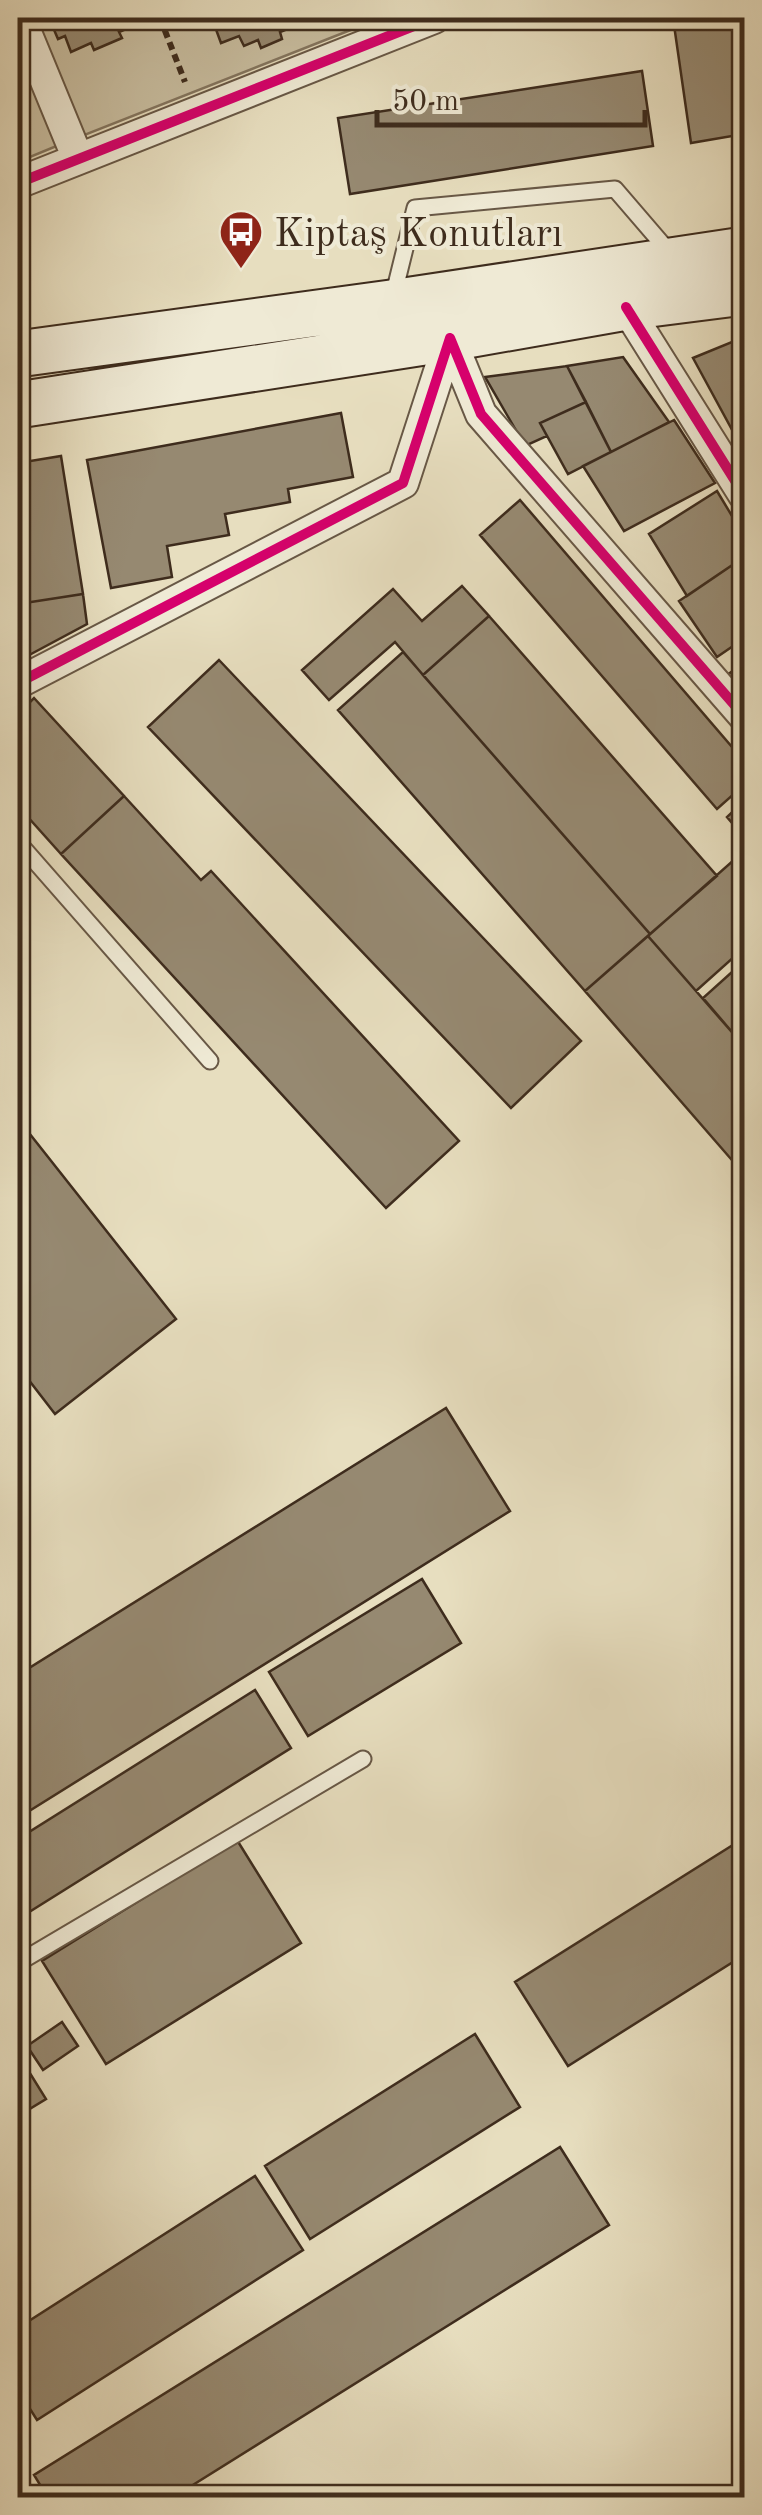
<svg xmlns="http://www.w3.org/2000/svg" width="762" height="2515" font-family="'Old Standard TT',serif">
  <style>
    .green { fill: #cac0a3; stroke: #847660; stroke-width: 2.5 }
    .building { fill: #968971; stroke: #3e2c1d; stroke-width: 2.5 }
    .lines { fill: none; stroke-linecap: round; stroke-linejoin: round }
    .service-casing { stroke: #685846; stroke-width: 19 }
    .minor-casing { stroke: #685846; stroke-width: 34 }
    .secondary-casing { stroke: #3e2c1d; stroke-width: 49 }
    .path { stroke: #3e2c1d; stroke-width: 6; stroke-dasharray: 8 5; stroke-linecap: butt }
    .service { stroke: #efead5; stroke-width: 15 }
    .minor { stroke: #efead5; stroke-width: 30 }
    .secondary { stroke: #efead5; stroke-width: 45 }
    .cycleway-casing { stroke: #efead5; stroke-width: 16 }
    .cycleway { stroke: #d6006c; stroke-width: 10 }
    .labels { text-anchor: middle; stroke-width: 8; stroke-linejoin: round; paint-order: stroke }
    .poi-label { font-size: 40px; fill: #3e2c1d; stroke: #efead5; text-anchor: start }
  </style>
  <rect width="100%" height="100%" fill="#e7debf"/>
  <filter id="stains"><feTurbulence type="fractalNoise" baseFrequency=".002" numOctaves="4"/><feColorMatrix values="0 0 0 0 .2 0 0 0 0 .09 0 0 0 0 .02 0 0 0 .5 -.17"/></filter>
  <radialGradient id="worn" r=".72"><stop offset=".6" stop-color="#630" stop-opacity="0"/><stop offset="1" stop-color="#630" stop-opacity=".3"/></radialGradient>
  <path class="green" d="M33,18H381L82,136Z
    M18,43L59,145L18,162Z"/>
  <path class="building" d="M49,18H136L138,24L119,32L122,38L94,50L91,43L71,52L65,36L58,39Z
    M220,18H315L280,32L282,39L261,48L258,40L244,46L239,36L221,43L214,24L221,21Z
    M673,18H744V134L691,143Z
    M642,71L653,146L350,194L338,118Z
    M744,337V433L736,437L693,358Z
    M623,357L669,422L611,452L567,366Z
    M567,366L586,402L540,423L547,436L525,446L485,377Z
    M586,402L611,452L568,474L540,423Z
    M341,413L353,477L288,489L290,502L225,514L229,535L167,546L172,577L111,588L87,460Z
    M674,420L715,483L624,531L583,466Z
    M61,456L83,594L18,604V463Z
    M717,491L744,536V557L687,596L649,534Z
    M520,500L744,761V785L717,809L480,535Z
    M744,557V644L742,646L739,642L717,657L679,601Z
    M462,586L489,616L423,675L395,642L329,700L302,670L393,589L422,621Z
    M83,594L87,624L18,661V604Z
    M489,616L717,876L650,934L423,675Z
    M403,652L650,934L585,991L338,710Z
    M219,660L581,1041L511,1108L148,727Z
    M744,663V696L727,675Z
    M34,698L124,796L61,854L18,806V714Z
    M124,796L201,880L211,871L459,1141L386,1208L61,854Z
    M744,801V837L727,817Z
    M744,851V948L696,991L648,936Z
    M648,936L744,1046V1174L585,991Z
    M742,963L744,965V1046L703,998Z
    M18,1119L176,1319L55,1414L18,1366Z
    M446,1408L510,1511L18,1818V1675Z
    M422,1579L461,1643L308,1736L269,1672Z
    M255,1690L291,1748L18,1919V1839Z
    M744,1838V1955L568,2066L515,1982Z
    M237,1840L301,1943L106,2064L42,1961Z
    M62,2022L78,2046L43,2070L27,2046Z
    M475,2034L520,2107L310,2239L265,2166Z
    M18,2054L46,2099L18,2116Z
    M560,2147L609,2225L172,2498H48L34,2475Z
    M255,2176L303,2250L37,2420L18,2390V2328Z"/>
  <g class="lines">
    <g class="service-casing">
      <path id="service" d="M393,297L415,208L615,189L670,253
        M18,842L210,1061
        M18,1963L363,1759"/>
    </g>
    <g class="minor-casing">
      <path id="minor" d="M20,18L78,159
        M18,183L434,18
        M626,307L744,495
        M450,338L481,414L744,716
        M18,683L403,483L450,338"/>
    </g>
    <g class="secondary-casing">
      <path id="secondary" d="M18,354L391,303L744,250
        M18,405L450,338L626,307L744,292"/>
    </g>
    <path class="path" d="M160,18L185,82"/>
    <use href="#service" class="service"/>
    <use href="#minor" class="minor"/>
    <use href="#secondary" class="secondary"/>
    <g class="cycleway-casing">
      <path id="cycleway" d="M18,183L434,18
        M626,307L744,495
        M450,338L481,414L744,716
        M18,683L403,483L450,338"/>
    </g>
    <use href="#cycleway" class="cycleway"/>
  </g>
  <defs>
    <g id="bus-pin" transform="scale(2.25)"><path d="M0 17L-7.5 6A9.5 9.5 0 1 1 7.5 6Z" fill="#8f2418" stroke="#efead5"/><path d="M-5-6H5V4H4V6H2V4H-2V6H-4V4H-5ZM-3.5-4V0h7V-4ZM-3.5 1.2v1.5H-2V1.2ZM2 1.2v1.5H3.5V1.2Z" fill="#fff"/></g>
  </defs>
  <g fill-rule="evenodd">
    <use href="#bus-pin" x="241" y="232"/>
  </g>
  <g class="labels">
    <g class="poi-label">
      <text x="274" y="246">Kiptaş Konutları</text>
    </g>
  </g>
  <rect width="762" height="2515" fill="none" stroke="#e7debf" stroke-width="60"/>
  <rect x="20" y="20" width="722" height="2475" fill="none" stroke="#3e2c1d" stroke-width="5"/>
  <rect x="30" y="30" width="702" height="2455" fill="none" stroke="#3e2c1d" stroke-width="2.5"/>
  <path d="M377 110v15h268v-15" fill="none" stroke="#3e2c1d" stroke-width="5"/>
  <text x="392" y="110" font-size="30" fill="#3e2c1d" stroke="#efead5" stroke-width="8" paint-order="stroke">50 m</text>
  <rect width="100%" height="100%" filter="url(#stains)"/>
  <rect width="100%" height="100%" fill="url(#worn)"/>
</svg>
